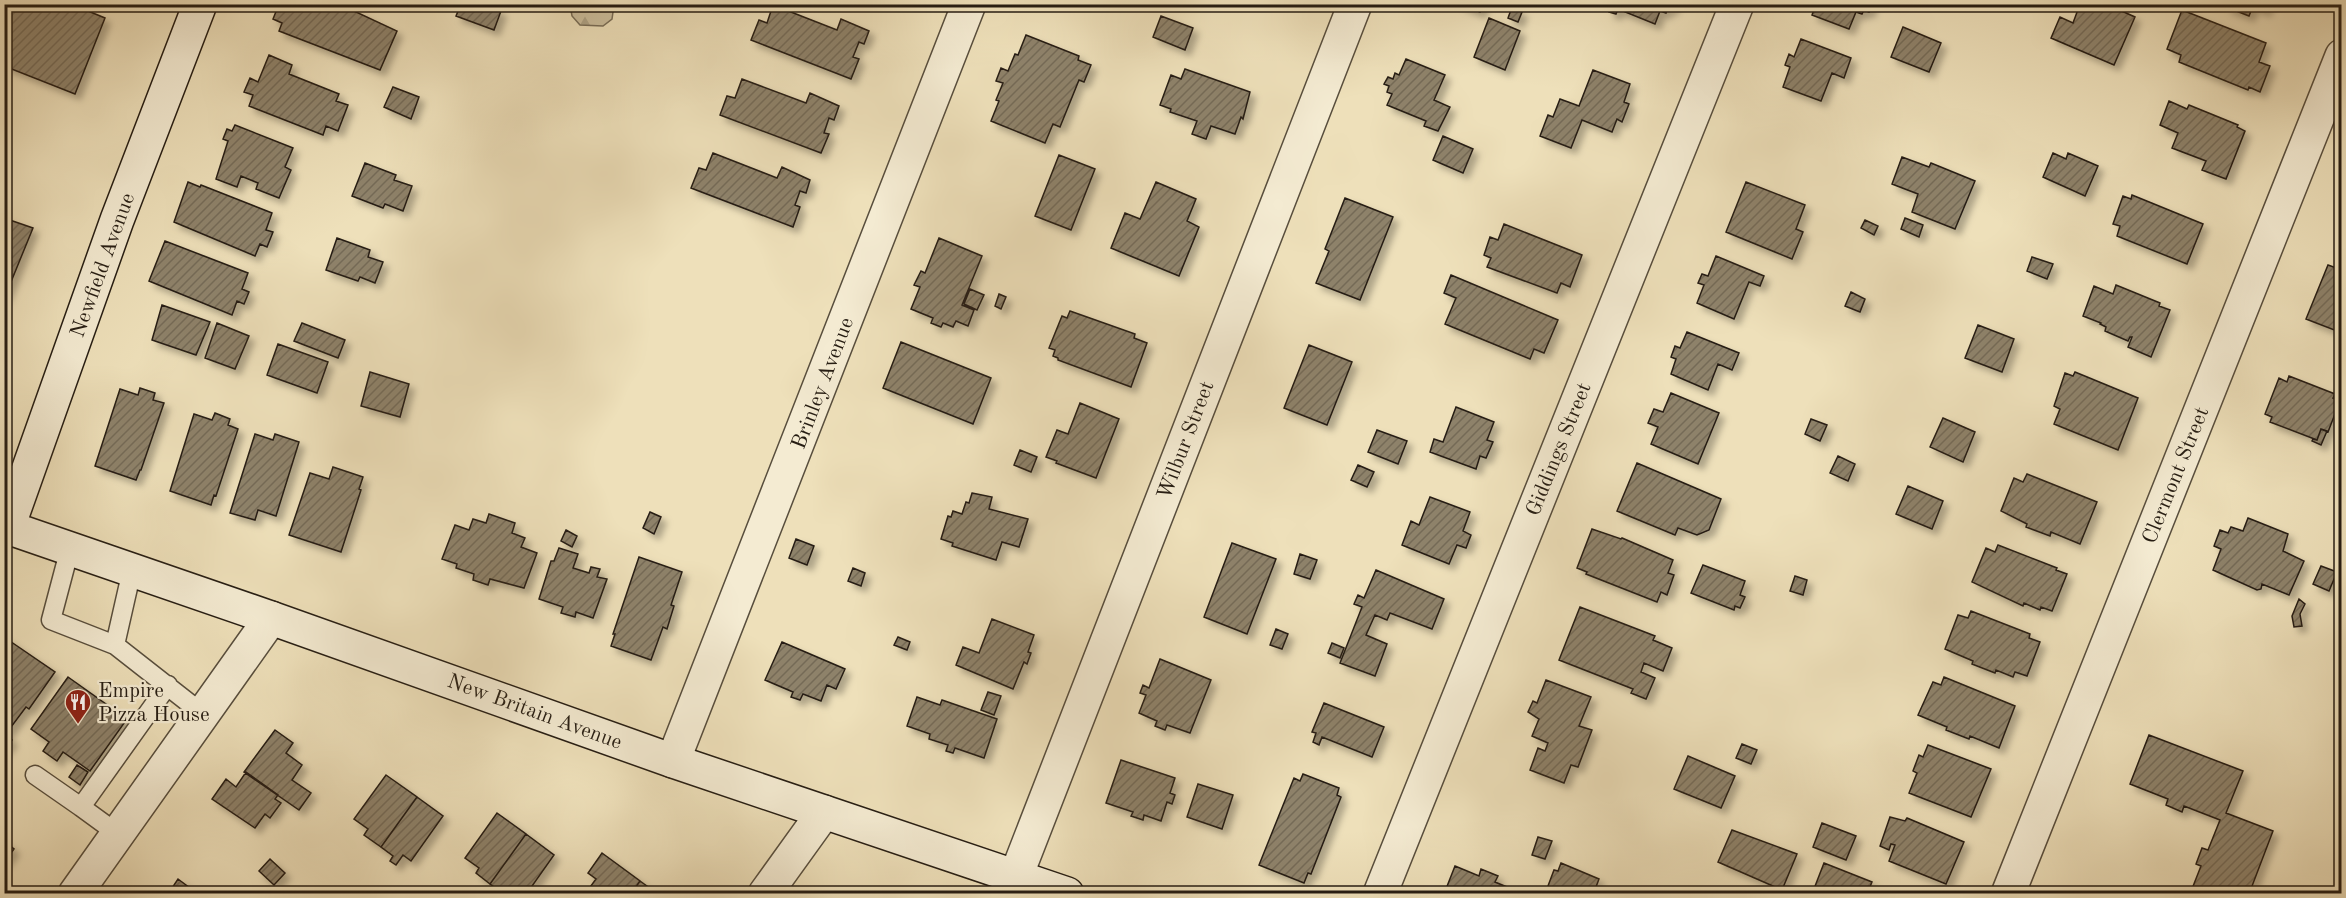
<svg xmlns="http://www.w3.org/2000/svg" width="2346" height="898" font-family="'Old Standard TT',serif">
  <style>
    .forest { fill: url(#forest-firs); stroke: #796e58; stroke-width: 1.5 }
    .building { fill: url(#building-hatch); stroke: #261d13; stroke-width: 1.5; filter: url(#shadow) }
    .lines { fill: none; stroke-linecap: round; stroke-linejoin: round }
    .lane-casing { stroke: #584e3d; stroke-width: 21 }
    .street-casing { stroke: #584e3d; stroke-width: 36 }
    .secondary-casing { stroke: #261d13; stroke-width: 36 }
    .lane { stroke: #f4ebd2; stroke-width: 18 }
    .street { stroke: #f4ebd2; stroke-width: 33 }
    .secondary { stroke: #f4ebd2; stroke-width: 33 }
    .labels { text-anchor: middle; stroke-width: 4.5; stroke-linejoin: round; paint-order: stroke }
    .street-label { font-size: 21px; fill: #261d13; stroke: #f4ebd2 }
    .poi-label { font-size: 21px; fill: #261d13; stroke: #f4ebd2; text-anchor: start }
  </style>
  <defs>
    <pattern id="forest-firs" width="22" height="20" patternUnits="userSpaceOnUse" patternTransform="scale(1.5)"><rect width="22" height="20" fill="#ccbf9e"/><path d="M5 1l3.5 6h-7zM16 11l3.5 6h-7z" fill="#afa487"/></pattern>
    <pattern id="building-hatch" width="6" height="6" patternUnits="userSpaceOnUse" patternTransform="scale(1.5)"><rect width="6" height="6" fill="#8e826a"/><path d="M-1 1l2-2M0 6l6-6M5 7l2-2" fill="none" stroke="#746a56"/></pattern>
    <filter id="shadow"><feDropShadow dx="5.5" dy="5.5" stdDeviation="3" flood-color="#0004"/></filter>
  </defs>
  <rect width="100%" height="100%" fill="#eee0ba"/>
  <filter id="stains"><feTurbulence type="fractalNoise" baseFrequency=".00333" numOctaves="4"/><feColorMatrix values="0 0 0 0 .2 0 0 0 0 .09 0 0 0 0 .02 0 0 0 .5 -.17"/></filter>
  <radialGradient id="worn" r=".72"><stop offset=".6" stop-color="#630" stop-opacity="0"/><stop offset="1" stop-color="#630" stop-opacity=".3"/></radialGradient>
  <path class="forest" d="M570,5H614L612,19L603,26L580,25L572,16Z"/>
  <path class="building" d="M4,4H71L105,18L75,94L4,66Z
    M279,4H339L397,31L380,70L279,31L282,23L273,19Z
    M461,4H484L501,11L494,30L456,16Z
    M1459,4H1483L1480,12Z
    M1607,4H1674L1673,9L1668,7L1666,13L1660,11L1655,24L1618,9L1616,14L1609,12L1611,7Z
    M1816,4H1872L1869,12L1864,10L1862,14L1856,12L1849,29L1812,15Z
    M2080,4H2106L2135,17L2114,65L2051,38L2060,17L2073,23Z
    M2227,4H2268L2265,11L2253,6L2249,16L2226,7Z
    M773,5L837,30L841,19L869,31L864,44L859,42L853,57L859,59L851,79L751,40L759,20L767,23Z
    M1512,7L1522,12L1518,22L1508,18Z
    M2182,10L2266,43L2259,62L2270,66L2260,92L2249,87L2248,90L2179,62L2181,55L2167,49Z
    M1161,16L1193,28L1185,50L1153,37Z
    M1489,18L1520,31L1505,70L1474,57Z
    M1903,27L1941,43L1929,72L1891,57Z
    M1026,35L1079,56L1078,60L1091,65L1084,82L1079,80L1060,127L1053,124L1045,143L991,121L999,101L996,100L1003,83L996,81L1001,68L1008,71L1015,54L1018,55Z
    M1801,39L1851,58L1844,78L1832,73L1821,101L1783,87L1790,67L1785,65L1789,54L1794,57Z
    M269,55L292,65L289,74L339,94L336,101L348,105L338,131L326,126L323,135L249,106L253,95L244,92L250,78L258,82Z
    M1406,59L1445,75L1434,100L1450,107L1438,131L1424,126L1426,121L1387,105L1392,94L1387,92L1389,86L1384,84L1388,77L1393,79L1395,73L1399,75Z
    M1185,69L1250,92L1243,119L1241,117L1235,134L1211,126L1206,139L1192,134L1197,121L1170,112L1171,109L1160,105L1171,75L1181,79Z
    M1593,70L1630,84L1624,102L1629,104L1622,122L1617,119L1612,132L1582,120L1571,148L1540,136L1548,115L1553,117L1560,99L1579,106Z
    M742,79L806,103L810,93L839,106L834,120L829,118L824,133L829,134L821,153L720,115L727,96L735,98Z
    M393,87L419,97L411,119L384,107Z
    M2169,101L2187,109L2189,105L2238,125L2237,127L2245,131L2226,179L2202,170L2206,161L2172,148L2178,133L2160,125Z
    M235,125L293,148L285,167L291,170L279,198L256,189L258,183L241,176L237,187L216,179L228,141L223,139L227,129L232,131Z
    M1443,136L1473,149L1463,173L1433,160Z
    M713,153L777,178L782,167L810,180L806,193L800,191L795,205L800,207L793,227L691,188L699,168L706,170Z
    M2053,153L2066,159L2068,153L2098,166L2085,196L2043,177Z
    M1059,155L1095,169L1071,230L1035,216Z
    M1902,157L1929,167L1931,163L1975,181L1955,229L1912,212L1918,194L1892,184Z
    M365,163L396,175L394,180L412,186L403,211L385,204L383,208L352,196Z
    M188,182L200,187L201,185L272,213L266,230L273,232L267,247L260,244L255,256L174,222Z
    M1156,182L1196,199L1187,221L1199,227L1179,276L1111,248L1125,213L1140,219Z
    M1746,182L1805,205L1796,229L1803,232L1792,259L1726,232Z
    M2132,195L2203,224L2187,264L2117,236L2120,226L2113,224L2123,196L2131,199Z
    M1345,198L1393,217L1360,300L1316,283L1329,251L1325,249Z
    M4,218L33,228L4,299Z
    M1905,218L1923,225L1919,237L1901,229Z
    M1865,220L1878,226L1874,235L1861,228Z
    M1504,224L1582,255L1570,287L1561,283L1557,293L1487,267L1491,258L1484,255L1490,237L1498,240Z
    M337,238L370,250L368,257L383,262L375,283L360,277L358,281L326,270Z
    M939,238L982,256L962,305L974,310L968,326L956,321L953,327L943,323L941,327L931,323L933,318L911,309L920,287L914,285L921,271L925,273Z
    M165,241L248,273L242,289L249,292L244,304L237,301L232,315L149,281Z
    M1716,256L1764,276L1760,286L1749,282L1734,319L1697,303L1704,285L1698,283L1702,274L1708,276Z
    M2032,257L2053,264L2047,279L2027,271Z
    M2328,265L2342,270V333L2306,319Z
    M1451,275L1558,320L1544,353L1534,349L1530,359L1445,324L1456,298L1444,293Z
    M2116,285L2160,303L2159,306L2170,310L2151,357L2128,347L2132,337H2130L2128,341L2105,331L2106,327L2100,324L2101,323L2083,316L2094,286L2113,294Z
    M970,289L984,295L977,310L964,304Z
    M1851,292L1865,299L1860,312L1845,306Z
    M999,294L1006,297L1001,309L995,306Z
    M162,305L210,322L196,355L152,340Z
    M1070,311L1135,334L1134,338L1147,343L1131,387L1058,360V358L1053,356L1055,350L1049,348L1062,316L1067,318Z
    M217,323L249,336L235,369L205,358Z
    M302,323L345,340L338,358L294,341Z
    M1978,325L2014,339L2002,372L1965,358Z
    M1687,332L1739,353L1732,370L1718,364L1708,390L1671,374L1676,359L1671,357L1675,346L1680,348Z
    M901,342L991,378L973,424L883,388Z
    M278,344L328,362L317,393L267,375Z
    M1309,345L1352,362L1327,425L1284,408Z
    M370,372L409,384L400,417L361,406Z
    M2075,372L2138,398L2118,450L2054,424L2060,409L2054,406L2065,373L2073,376Z
    M2289,376L2335,394L2333,398L2340,401L2328,432L2321,429L2317,440L2270,422L2272,417L2265,414L2279,378L2287,382Z
    M140,388L155,393L153,400L164,403L141,470H140L136,480L95,466L120,389L138,395Z
    M1671,393L1719,413L1698,464L1651,444L1658,427L1648,423L1654,409L1663,412Z
    M1080,403L1119,419L1096,478L1056,463L1057,461L1046,457L1057,430L1068,434Z
    M1456,407L1494,422L1487,440L1493,442L1486,458L1480,456L1476,469L1430,452L1434,439L1443,442Z
    M215,413L230,419L228,425L238,429L216,496L214,495L211,505L170,491L194,414L212,420Z
    M1943,418L1975,432L1963,462L1930,447Z
    M1811,419L1827,425L1820,441L1805,434Z
    M2321,429L2327,431L2321,445L2312,441L2313,439L2317,440Z
    M1377,430L1407,441L1398,464L1368,452Z
    M255,434L273,440L275,434L299,442L276,516L258,510L255,520L230,513Z
    M1020,450L1037,457L1031,472L1014,465Z
    M1838,456L1855,464L1848,481L1830,473Z
    M1637,463L1721,499L1709,530L1697,535L1678,528L1675,535L1617,511Z
    M1358,465L1374,472L1367,487L1351,480Z
    M333,467L363,477L359,489L361,490L341,552L289,535L310,473L329,479Z
    M2027,474L2097,502L2080,544L2051,532L2050,536L2026,527L2027,524L2001,511L2014,478L2023,482Z
    M1908,486L1943,501L1932,529L1896,514Z
    M972,493L992,497L989,509L1028,519L1019,547L1002,542L996,560L952,546L953,543L941,539L948,516L951,517L953,511L962,514L966,502L969,503Z
    M1430,497L1470,512L1463,531L1471,535L1466,548L1457,545L1449,564L1402,545L1411,521L1419,525Z
    M650,512L661,517L654,534L643,528Z
    M489,514L515,523L512,533L525,538L521,547L537,553L524,588L490,579L488,585L473,580L474,574L456,568L457,564L442,559L455,525L469,530L473,519L486,523Z
    M2248,518L2288,534L2283,551L2304,561L2289,595L2262,584L2261,589L2257,590L2213,570L2221,549L2214,546L2220,530L2228,533L2231,527L2243,531Z
    M1592,529L1621,539L1622,538L1673,560L1668,573L1674,575L1667,595L1661,592L1657,602L1586,574L1587,572L1577,568Z
    M566,530L577,536L572,547L561,541Z
    M796,539L814,546L807,565L789,558Z
    M1232,543L1276,559L1247,634L1204,617Z
    M1998,545L2057,568L2056,570L2067,574L2052,611L2041,607L2040,610L2024,603L2023,606L1972,582L1986,548L1995,552Z
    M559,548L578,554L573,568L589,573L591,567L600,569L597,577L607,579L593,618L576,612L575,617L561,613L563,607L539,599L551,561H554Z
    M1300,554L1317,560L1310,579L1294,574Z
    M639,557L682,572L671,605L674,606L667,629L663,627L651,660L611,646L615,634H613Z
    M1703,565L1745,581L1740,595L1745,597L1740,608L1735,606L1734,610L1691,593Z
    M2321,566L2337,572L2329,591L2313,584Z
    M853,568L865,573L861,586L848,581Z
    M1376,570L1444,599L1432,629L1390,613L1387,620L1375,615L1366,635L1387,644L1375,676L1340,663L1362,607L1354,604L1358,595L1364,598Z
    M1795,576L1807,580L1803,595L1790,591Z
    M2299,599L2305,604L2300,614L2302,626L2294,627L2292,616Z
    M1580,607L1655,636L1653,640L1672,648L1663,671L1644,663L1641,672L1655,678L1646,699L1631,693L1633,689L1559,660Z
    M1971,611L2030,634L2029,638L2040,642L2027,676L2015,672L2013,677L1996,670L1995,673L1972,664L1973,661L1945,649L1958,615L1968,618Z
    M992,619L1034,635L1028,652L1031,653L1027,664L1024,662L1013,689L956,665L963,647L979,653Z
    M1276,629L1288,634L1282,649L1270,645Z
    M4,637L55,672L29,709L26,707L5,735L12,740L4,751Z
    M898,637L910,642L907,650L894,645Z
    M782,642L845,669L836,689L827,685L821,701L803,694L800,700L791,697L793,692L765,680Z
    M1332,643L1344,648L1340,658L1328,653Z
    M1160,659L1211,680L1190,733L1167,725L1165,730L1155,726L1157,721L1139,713L1146,695L1140,693L1143,685L1149,688Z
    M68,677L127,719L90,771L63,752L57,761L43,751L49,742L31,729Z
    M1944,677L2015,706L1999,748L1970,736L1969,739L1946,730L1947,727L1918,715L1933,682L1941,685Z
    M1546,680L1591,697L1579,726L1592,730L1578,767L1571,765L1564,783L1530,770L1538,748L1545,751L1548,743L1532,736L1539,719L1528,712L1533,701L1537,703Z
    M988,692L1001,696L994,715L981,710Z
    M917,697L940,705L942,700L997,719L984,758L955,748L953,753L946,751L948,745L929,739L930,734L907,726Z
    M1324,703L1384,727L1372,757L1322,737L1319,745L1313,742L1316,733L1312,732Z
    M275,730L293,743L286,753L302,765L292,780L311,793L299,810L244,772Z
    M2149,735L2243,771L2226,813L2273,831L2249,894H2190L2201,866L2196,864L2202,848L2208,850L2220,820L2184,806L2182,812L2166,805L2168,799L2130,784Z
    M1742,744L1757,750L1751,764L1736,758Z
    M1928,745L1991,769L1971,817L1909,793L1917,773L1913,771L1919,755L1923,757Z
    M1688,756L1735,776L1721,808L1674,789Z
    M1121,760L1175,778L1170,793L1175,795L1172,804L1167,802L1161,821L1144,815L1143,820L1131,816L1133,812L1106,803Z
    M77,765L88,772L80,785L69,777Z
    M246,772L278,795L275,799L281,803L270,818L265,814L255,828L212,799L226,779L236,787Z
    M1303,774L1339,788L1337,795L1341,797L1311,874L1308,873L1304,883L1259,865L1294,778L1300,781Z
    M386,775L417,797L381,847L364,835L368,829L354,819Z
    M1198,784L1233,795L1222,829L1187,817Z
    M417,797L443,816L411,861L403,855L396,865L390,861L393,856L381,847Z
    M497,813L526,834L490,884L476,873L479,868L465,858Z
    M1890,817L1905,821L1907,818L1964,842L1946,884L1889,861L1895,845L1891,844L1889,850L1880,846Z
    M1822,823L1856,836L1846,860L1813,847Z
    M1732,830L1797,854L1782,890L1718,862Z
    M526,834L554,855L532,886L542,894H504L490,884Z
    M1538,837L1552,841L1545,859L1532,855Z
    M4,841L14,849L4,863Z
    M602,853L640,881L631,894H585L596,879L588,873Z
    M270,859L285,873L274,885L259,871Z
    M1561,863L1599,879L1596,887L1599,889L1598,894H1545L1554,870L1558,871Z
    M1824,863L1872,882L1867,894H1812Z
    M1455,866L1479,876L1481,869L1498,876L1495,882L1524,894H1444Z
    M178,879L198,894H168Z
    M640,881L658,894H631Z"/>
  <g class="lines">
    <g class="lane-casing">
      <path id="lane" d="M70,548L51,620L115,645L132,570
        M115,645L203,714
        M35,775L81,807
        M118,834L81,807L168,685"/>
    </g>
    <g class="street-casing">
      <path id="street" d="M673,761L969,4
        M1016,876L1355,4
        M75,894L271,618
        M765,894L824,812
        M1380,894L1737,4
        M2008,894L2342,56"/>
    </g>
    <g class="secondary-casing">
      <path id="secondary" d="M4,526L271,618L673,761L1067,894
        M8,527L117,220L200,4"/>
    </g>
    <use href="#lane" class="lane"/>
    <use href="#street" class="street"/>
    <use href="#secondary" class="secondary"/>
  </g>
  <defs>
    <g id="restaurant-pin" transform="scale(1.35)"><path d="M0 17L-7.5 6A9.5 9.5 0 1 1 7.5 6Z" fill="#8f2418" stroke="#f4ebd2"/><path d="M-5-6h1v4h1v-4h1v4h1v-4h1v5L-1.5 .5V6h-2V.5L-5-1ZM5-6V6H3V1.5H1.5Q1.5-4 5-6Z" fill="#fff"/></g>
  </defs>
  <g fill-rule="evenodd">
    <use href="#restaurant-pin" x="78" y="702"/>
  </g>
  <g class="labels">
    <g class="street-label">
      <text transform="translate(102 265) rotate(-70)" y="7">Newfield Avenue</text>
      <text transform="translate(822 383) rotate(-69)" y="7">Brinley Avenue</text>
      <text transform="translate(1185 440) rotate(-69)" y="7">Wilbur Street</text>
      <text transform="translate(1558 449) rotate(-68)" y="7">Giddings Street</text>
      <text transform="translate(2175 475) rotate(-68)" y="7">Clermont Street</text>
      <text transform="translate(535 711) rotate(20)" y="7">New Britain Avenue</text>
    </g>
    <g class="poi-label">
      <text x="98" y="697">Empire<tspan x="98" dy="24">Pizza House</tspan></text>
    </g>
  </g>
  <rect width="2346" height="898" fill="none" stroke="#eee0ba" stroke-width="24"/>
  <rect x="6" y="6" width="2334" height="886" fill="none" stroke="#261d13" stroke-width="3"/>
  <rect x="12" y="12" width="2322" height="874" fill="none" stroke="#261d13" stroke-width="1.5"/>
  <rect width="100%" height="100%" filter="url(#stains)"/>
  <rect width="100%" height="100%" fill="url(#worn)"/>
</svg>
